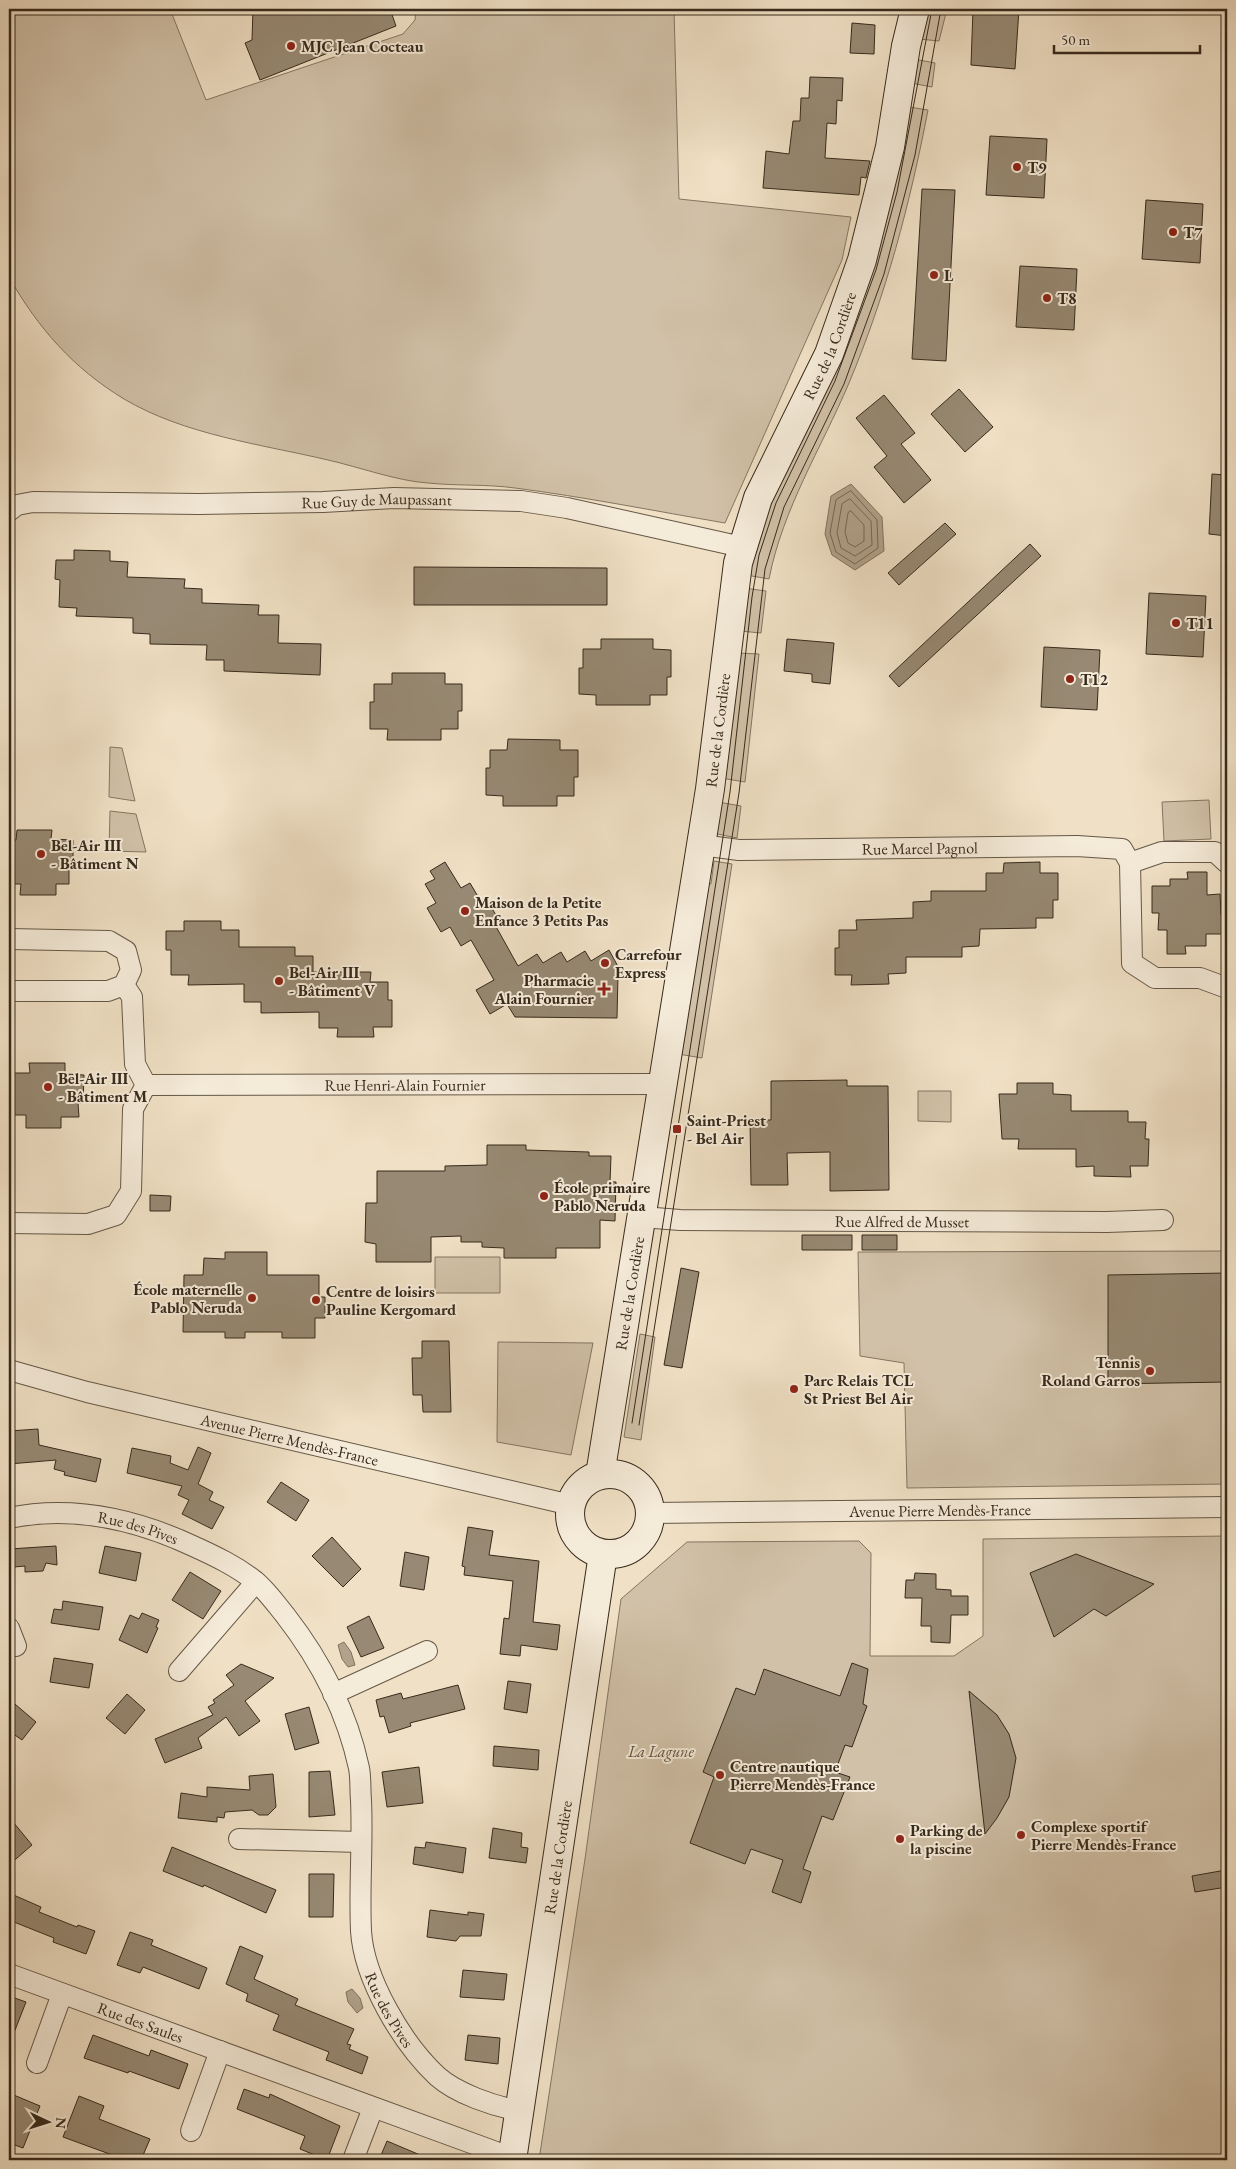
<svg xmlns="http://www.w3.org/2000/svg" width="1236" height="2169" font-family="'EB Garamond',serif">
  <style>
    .green { fill: #d1c1a8; stroke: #847662 }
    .water { fill: #b1a28b; stroke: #80725e }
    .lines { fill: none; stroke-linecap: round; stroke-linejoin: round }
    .shore { stroke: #746653; stroke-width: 1 }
    .building { fill: #978973; stroke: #372a1b }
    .street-casing { stroke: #655846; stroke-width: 22 }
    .secondary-casing { stroke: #372a1b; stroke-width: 30 }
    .street { stroke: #f5ebd9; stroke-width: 20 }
    .secondary { stroke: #f5ebd9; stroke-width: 28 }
    .tram { stroke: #372a1b; stroke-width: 1 }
    .poi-dot { fill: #8f2418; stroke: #f5ebd9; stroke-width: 2 }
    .labels { text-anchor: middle; stroke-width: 4; stroke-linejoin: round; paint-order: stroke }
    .poi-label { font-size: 16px; font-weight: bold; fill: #372a1b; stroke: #f5ebd9; text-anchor: start }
    .street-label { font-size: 16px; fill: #372a1b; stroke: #f5ebd9 }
    .park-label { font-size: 16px; font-style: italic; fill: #5e503e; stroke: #f5ebd9 }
  </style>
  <rect width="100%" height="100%" fill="#f0e0c5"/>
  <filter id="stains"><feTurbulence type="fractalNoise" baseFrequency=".004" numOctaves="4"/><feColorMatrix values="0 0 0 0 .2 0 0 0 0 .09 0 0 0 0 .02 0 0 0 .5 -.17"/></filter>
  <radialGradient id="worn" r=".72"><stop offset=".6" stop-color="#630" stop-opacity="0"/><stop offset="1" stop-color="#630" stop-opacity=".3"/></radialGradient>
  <path class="green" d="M9,9H170L206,100L403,34L415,20L416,9H674L679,199L851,217L842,260L725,523C655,511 585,497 515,488C486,484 457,486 428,483C397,481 359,467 328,460C260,444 185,435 124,399C73,368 38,328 9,277Z
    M926,9H947L939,41L919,39Z
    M914,59L935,63L932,87L911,83Z
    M909,107L928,110C910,204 886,295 849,383C821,449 783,508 769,579L746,575L749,558Z
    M744,588L766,591L761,633L740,631Z
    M738,653L759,654L745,782L721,778Z
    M110,747L122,748L135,801L109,797Z
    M1209,800L1211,839L1164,841L1162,802Z
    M718,802L741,806L737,838L713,833Z
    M110,811L136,814L146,852L109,851Z
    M714,861L732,864L702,1058L678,1054L705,883L711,884Z
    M918,1091H951V1122L918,1121Z
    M1227,1251V1484L907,1488L904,1363L860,1356L858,1252Z
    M435,1257H500V1293H435Z
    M640,1334L655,1337L641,1440L624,1437Z
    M498,1342L593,1343L571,1455L497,1442Z
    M1227,1536V2160H539L585,1859L621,1599L687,1542L859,1541L871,1553L870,1656H954L983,1636V1539Z"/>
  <path class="water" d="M851,484L882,517L884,551L855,570L832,555L825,534L831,496Z
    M344,1642L351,1652L355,1665L348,1667L342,1659L338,1645Z
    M352,1989L360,1998L363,2008L357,2013L348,2002L346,1992Z"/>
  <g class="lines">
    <path class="shore" d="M851,491L877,520L878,548L855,564L836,552L830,533L836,500Z
      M850,499L871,521L872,545L855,556L841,548L837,533L842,504Z
      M851,511L864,525V541L855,547L848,543L845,532L848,513Z"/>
  </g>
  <path class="building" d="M253,9H390L396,26L260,80L245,43L252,40Z
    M973,9H1019L1015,69L971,65Z
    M852,23L875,25L874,54L850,53Z
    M810,77L843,78L842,101L837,100L836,124L827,123L825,158L870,161L866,178L861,177L859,195L763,188L766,151L789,154L793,121H800L801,98H809Z
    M990,136L1047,139L1044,198L986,195Z
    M922,189L955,190L946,361L912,359Z
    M1146,200L1203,204L1200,263L1142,259Z
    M1020,266L1077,269L1074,330L1016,327Z
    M959,389L993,427L965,452L931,414Z
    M884,395L915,433L901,444L931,480L904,503L874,467L887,456L856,418Z
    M1212,474L1227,475V536L1209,534Z
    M945,523L956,534L899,585L888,573Z
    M1030,544L1041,556L899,687L889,676Z
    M74,550L110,551V561L128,562L127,577L185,579L184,588L202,589V603L259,605L258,615H279L278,643L321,644L320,675L224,671V660H206L207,645L150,644V634L133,633V618L76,616L77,608L59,607L60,580L55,579L56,560H74Z
    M414,567L607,568V605H414Z
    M1149,593L1206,596L1203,657L1146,654Z
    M601,639H653V649L671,650V677H667V695H650V705H596V695L579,694V668H583V649H601Z
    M787,639L834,643L830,684L812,682V674L784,671Z
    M1044,647L1100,650L1097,710L1041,707Z
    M392,673H445V684H462V711H458V729H441V740H387L388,729H370V702H374V684H392Z
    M508,739L560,740V750H578V777H574V796H557V806H503V796L486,795V768H490V750H507Z
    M17,830H52L51,839L73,840V867L69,868V884H56V895H20L21,884H9V840H16Z
    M445,862L461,888L470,883L483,905L488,902L499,920L494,923L518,966L537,954L543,963L561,952L567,962L585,951L591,961L609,950L621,972L618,974L617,1018L515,1017L507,1004L490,1014L476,990L494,980L471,940L461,946L450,927L441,932L427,908L436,903L425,884L435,879L430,871Z
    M1040,862V873H1058V900H1053V918H1036V928L980,929L979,946L962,947V957H906V973L888,974L889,984L851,985L852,975H835V948H839V930H857L856,920L913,918V902L931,901V891H986V873H1003L1004,863Z
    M1187,872H1207V895L1220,894L1221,915H1227V934H1206V946H1185L1186,954H1167V930H1158L1159,913H1152V886H1170V879H1188Z
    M184,921H221V930H239V947H295V956H313V972H371L370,982H388V1000H392V1027H373L374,1037H337L338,1028H319V1012L261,1013V1002H244V984L188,985L189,975H171V950H166V931H184Z
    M29,1063H65V1074L84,1075L83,1103H78L79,1117H61V1128H26V1115H9L12,1073H30Z
    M847,1080V1086H888L889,1190L830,1191V1152L787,1153L788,1185H751L750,1120H771V1081Z
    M1017,1083H1053V1094L1071,1095V1111H1128V1122H1146L1145,1139H1149L1148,1166H1130L1131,1177L1094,1176V1166L1076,1167V1149H1018L1019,1139H1002L999,1094H1017Z
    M487,1145H526V1150L589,1152V1156H611L610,1182H616L615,1221L600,1220V1248H556V1258H504V1248L482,1247V1242H461V1236L431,1237V1262H376V1244L365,1242L366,1203H377V1171H445V1166L487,1165Z
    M150,1195L171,1196L170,1211H150Z
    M802,1235H852V1250H802Z
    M862,1235H897V1250H862Z
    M225,1252H267V1275H319V1297H325V1318H315V1338H282V1332H245V1338H225V1332H183L184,1275H203L204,1258L225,1259Z
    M681,1268L699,1272L682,1368L664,1365Z
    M1227,1273V1382L1108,1384V1275Z
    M422,1341H449L451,1412H423L422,1395H413L412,1358H422Z
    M38,1429L39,1445L101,1459L96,1482L64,1475L65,1472L54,1469L56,1460L9,1464V1431Z
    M198,1447L211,1453L198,1484L213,1492L209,1500L224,1507L212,1529L182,1514L189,1500L178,1495L182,1486L127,1473L132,1448L171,1456L170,1463L188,1470Z
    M281,1482L309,1500L296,1521L267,1502Z
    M468,1527L493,1531L489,1555L539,1561L533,1622L560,1625L557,1650L521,1645L520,1656L500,1654L504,1618L509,1619L513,1581L464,1575L465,1567L462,1566Z
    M332,1537L361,1569L343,1587L312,1556Z
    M56,1546L57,1565L46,1563L43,1571L25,1572V1566L14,1567L13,1556L9,1555V1549Z
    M105,1546L141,1553L136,1581L99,1573Z
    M405,1552L429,1557L424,1590L400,1586Z
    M1076,1554L1154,1584L1106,1616L1094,1609L1054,1637L1030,1573Z
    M190,1572L221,1591L203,1619L172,1600Z
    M915,1573L936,1574V1589L951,1590V1596H968V1615H951L950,1643L931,1642V1626H921L922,1598H905L906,1580H914Z
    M63,1601L103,1607L99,1630L51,1623L54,1609L62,1610Z
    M142,1613L159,1620L156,1627L158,1628L147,1653L119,1640L130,1615L139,1619Z
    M369,1616L384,1648L361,1657L347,1627Z
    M54,1658L93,1664L89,1688L50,1682Z
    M852,1663L868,1669L863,1704L867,1706L852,1747L845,1745L835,1772L850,1777L833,1820L822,1816L803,1869L811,1872L801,1903L772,1892L783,1860L751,1849L745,1864L690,1843L714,1777L703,1772L736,1688L755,1695L764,1669L840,1696Z
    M241,1664L274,1678L245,1701L260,1721L239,1736L226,1717L198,1738L202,1748L165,1763L155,1739L213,1715L208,1707L215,1703L213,1700L234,1685L226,1675Z
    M508,1681L531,1684L527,1713L504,1709Z
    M458,1685L465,1709L410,1723L411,1726L389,1733L384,1716L380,1717L376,1700L401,1693L403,1699Z
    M969,1691L997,1715L1009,1734L1016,1758L1009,1797L997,1818L985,1834Z
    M127,1694L145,1710L125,1734L106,1718Z
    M9,1699L36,1722L22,1740L9,1731Z
    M309,1707L319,1743L295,1750L285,1714Z
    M494,1746L539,1750L538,1770L493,1766Z
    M419,1767L423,1803L387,1807L382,1772Z
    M330,1771L335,1815L309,1817V1772Z
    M273,1774L276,1807L268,1815H259L252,1810L225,1812L224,1818L217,1817V1822L178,1818L181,1793L207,1797V1787L250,1790L249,1776Z
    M9,1817L32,1845L9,1865Z
    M493,1828L522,1833L521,1847L528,1848L526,1863L489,1858Z
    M426,1842L466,1848L463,1873L413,1864L415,1847L425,1848Z
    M172,1847L276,1890L266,1913L204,1885L203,1887L163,1871Z
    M1226,1870L1227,1887L1195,1892L1192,1876Z
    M309,1874H334L333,1917H309Z
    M9,1893L41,1907L39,1912L77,1927L78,1925L95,1931L86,1954L53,1942L54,1938L9,1920Z
    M430,1910L468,1915V1912L484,1914L481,1936H460L456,1941L427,1937Z
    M130,1932L153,1940L151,1945L207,1968L199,1989L143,1967L140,1973L117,1965Z
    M240,1946L263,1956L254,1979L298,1999L295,2005L354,2029L347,2044L351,2045L349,2049L368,2057L362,2074L326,2060L329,2052L273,2030L279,2015L246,2001L248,1994L226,1984Z
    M463,1970L507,1974L504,2000L460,1997Z
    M9,1996L26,2002L10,2043H9Z
    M93,2035L149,2056L151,2050L188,2064L179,2089L129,2071L128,2073L84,2058Z
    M468,2035L500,2038L498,2064L465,2060Z
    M244,2089L269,2098L270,2094L340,2126L327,2160L300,2149L305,2136L237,2109Z
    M9,2093L40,2106L23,2148L9,2143L14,2125L9,2123Z
    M79,2096L104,2106L99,2119L150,2139L141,2160H126L63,2137Z
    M387,2141L432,2160H379Z"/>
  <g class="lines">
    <g class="street-casing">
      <g id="street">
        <path id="s1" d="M9,511L17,505L33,502L199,504L323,502L394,498L521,501L567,508L742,547"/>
        <path id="s2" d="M701,845L739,850L1077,846L1122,849L1130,863L1132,963L1155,978H1200L1227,988"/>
        <path d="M1130,863L1162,852H1215L1227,863"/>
        <path d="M9,939L109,941L126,951L131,970L124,985L108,991H9"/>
        <path id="s3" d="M146,1085L663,1084"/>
        <path id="s4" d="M642,1217L680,1220L1107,1222L1163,1220"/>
        <path d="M9,1223L88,1224L116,1215L131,1191L133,1109L146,1085L135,1064L132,997L124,985"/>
        <path id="s5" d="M9,1370L87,1392L571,1505"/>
        <path id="s6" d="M651,1513L1227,1507"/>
        <path id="s7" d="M9,1518C72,1505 135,1519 193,1546C215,1556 236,1566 255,1581C267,1591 276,1604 285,1615C320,1660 347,1712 359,1768C361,1778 360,1790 361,1800C363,1843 359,1887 361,1931C364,1979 402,2043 437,2076C457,2094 494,2106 519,2111"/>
        <path d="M9,1628L16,1646"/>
        <path d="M179,1671L256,1582"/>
        <path d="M333,1694L427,1651"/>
        <path d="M239,1839L361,1842"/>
        <path id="s8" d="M9,1974L496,2152L513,2155"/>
        <path d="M37,2063L62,1994"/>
        <path d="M191,2131L220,2051"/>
        <path d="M353,2160L373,2108"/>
      </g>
    </g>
    <g class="secondary-casing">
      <g id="secondary">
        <circle cx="610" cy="1514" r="40"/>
        <path id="s9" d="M600,1475L710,789L738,563L758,498L829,354L862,260L890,147L906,46L915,9"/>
        <path id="s10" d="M512,2160L603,1554"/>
      </g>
    </g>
    <use href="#street" class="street"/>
    <use href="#secondary" class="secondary"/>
    <path class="tram" d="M632,1423L730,792L752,597L759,555L776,503L835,381L876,270L897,192L932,9
      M639,1425L739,793L765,569L784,507L844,384L884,274L915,155L941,9"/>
  </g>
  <g class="poi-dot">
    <circle cx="291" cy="46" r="5"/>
    <circle cx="1017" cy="167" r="5"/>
    <circle cx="1173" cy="232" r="5"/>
    <circle cx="934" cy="275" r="5"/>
    <circle cx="1047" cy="298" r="5"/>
    <circle cx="1176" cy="623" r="5"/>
    <circle cx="1070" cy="679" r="5"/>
    <circle cx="41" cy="854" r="5"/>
    <circle cx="465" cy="911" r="5"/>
    <circle cx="605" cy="963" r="5"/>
    <circle cx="279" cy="981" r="5"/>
    <path d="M601.5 981.5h5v5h5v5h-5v5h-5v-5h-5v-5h5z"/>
    <circle cx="48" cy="1087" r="5"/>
    <rect x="672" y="1124" width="10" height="10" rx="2.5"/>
    <circle cx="544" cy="1196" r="5"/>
    <circle cx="252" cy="1298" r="5"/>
    <circle cx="316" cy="1300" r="5"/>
    <circle cx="1150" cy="1371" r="5"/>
    <circle cx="794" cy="1389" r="5"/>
    <circle cx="720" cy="1775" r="5"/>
    <circle cx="1021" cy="1835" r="5"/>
    <circle cx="900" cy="1839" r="5"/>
  </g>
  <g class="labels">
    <g class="poi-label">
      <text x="301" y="52">MJC Jean Cocteau</text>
      <text x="1027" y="173">T9</text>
      <text x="1183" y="238">T7</text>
      <text x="944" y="281">L</text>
      <text x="1057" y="304">T8</text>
      <text x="1186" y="629">T11</text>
      <text x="1080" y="685">T12</text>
      <text x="51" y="851">Bel-Air III<tspan x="51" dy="18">- Bâtiment N</tspan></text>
      <text x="475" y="908">Maison de la Petite<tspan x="475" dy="18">Enfance 3 Petits Pas</tspan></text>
      <text x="615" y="960">Carrefour<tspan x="615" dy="18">Express</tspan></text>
      <text x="289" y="978">Bel-Air III<tspan x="289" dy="18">- Bâtiment V</tspan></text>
      <text x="594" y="986" text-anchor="end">Pharmacie<tspan x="594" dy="18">Alain Fournier</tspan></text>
      <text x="58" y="1084">Bel-Air III<tspan x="58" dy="18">- Bâtiment M</tspan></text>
      <text x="687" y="1126">Saint-Priest<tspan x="687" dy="18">- Bel Air</tspan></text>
      <text x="554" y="1193">École primaire<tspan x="554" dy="18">Pablo Neruda</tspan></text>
      <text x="242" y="1295" text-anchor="end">École maternelle<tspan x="242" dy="18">Pablo Neruda</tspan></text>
      <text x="326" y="1297">Centre de loisirs<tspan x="326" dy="18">Pauline Kergomard</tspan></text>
      <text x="1140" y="1368" text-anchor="end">Tennis<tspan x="1140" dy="18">Roland Garros</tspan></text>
      <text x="804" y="1386">Parc Relais TCL<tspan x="804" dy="18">St Priest Bel Air</tspan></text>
      <text x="730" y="1772">Centre nautique<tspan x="730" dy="18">Pierre Mendès-France</tspan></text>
      <text x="1031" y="1832">Complexe sportif<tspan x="1031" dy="18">Pierre Mendès-France</tspan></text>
      <text x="910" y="1836">Parking de<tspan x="910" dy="18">la piscine</tspan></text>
    </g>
    <g class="street-label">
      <text dy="6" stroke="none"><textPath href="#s9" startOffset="1159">Rue de la Cordière</textPath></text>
      <text dy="6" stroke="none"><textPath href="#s1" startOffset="370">Rue Guy de Maupassant</textPath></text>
      <text dy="6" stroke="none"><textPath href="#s9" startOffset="754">Rue de la Cordière</textPath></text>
      <text dy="6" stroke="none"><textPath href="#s2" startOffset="219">Rue Marcel Pagnol</textPath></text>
      <text dy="6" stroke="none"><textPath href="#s3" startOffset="259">Rue Henri-Alain Fournier</textPath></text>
      <text dy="6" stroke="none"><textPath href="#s4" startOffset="260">Rue Alfred de Musset</textPath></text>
      <text dy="6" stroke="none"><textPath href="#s9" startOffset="184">Rue de la Cordière</textPath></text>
      <text dy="6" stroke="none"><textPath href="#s5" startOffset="289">Avenue Pierre Mendès-France</textPath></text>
      <text dy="6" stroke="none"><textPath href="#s6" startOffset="289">Avenue Pierre Mendès-France</textPath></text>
      <text dy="6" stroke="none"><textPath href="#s7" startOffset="131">Rue des Pives</textPath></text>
      <text dy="6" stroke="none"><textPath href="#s10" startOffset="306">Rue de la Cordière</textPath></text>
      <text dy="6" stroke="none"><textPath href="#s7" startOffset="725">Rue des Pives</textPath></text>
      <text dy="6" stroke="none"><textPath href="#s8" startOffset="140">Rue des Saules</textPath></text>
    </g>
    <g class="park-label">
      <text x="661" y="1757">La Lagune</text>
    </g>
  </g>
  <rect width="1236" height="2169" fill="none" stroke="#f0e0c5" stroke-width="30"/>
  <rect x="10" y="10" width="1216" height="2149" fill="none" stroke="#372a1b" stroke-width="2.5"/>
  <rect x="15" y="15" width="1206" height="2139" fill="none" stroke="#372a1b"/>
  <g transform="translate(48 2122) rotate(94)" stroke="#f5ebd9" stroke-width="4" paint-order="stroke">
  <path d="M0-4L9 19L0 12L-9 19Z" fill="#372a1b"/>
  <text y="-8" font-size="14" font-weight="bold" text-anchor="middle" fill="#372a1b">N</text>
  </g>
  <path d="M1054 45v8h146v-8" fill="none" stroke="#372a1b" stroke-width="2.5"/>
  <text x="1061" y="45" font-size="15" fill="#372a1b" stroke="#f5ebd9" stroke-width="4" paint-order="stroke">50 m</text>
  <rect width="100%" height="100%" filter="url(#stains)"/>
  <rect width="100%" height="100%" fill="url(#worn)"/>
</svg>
